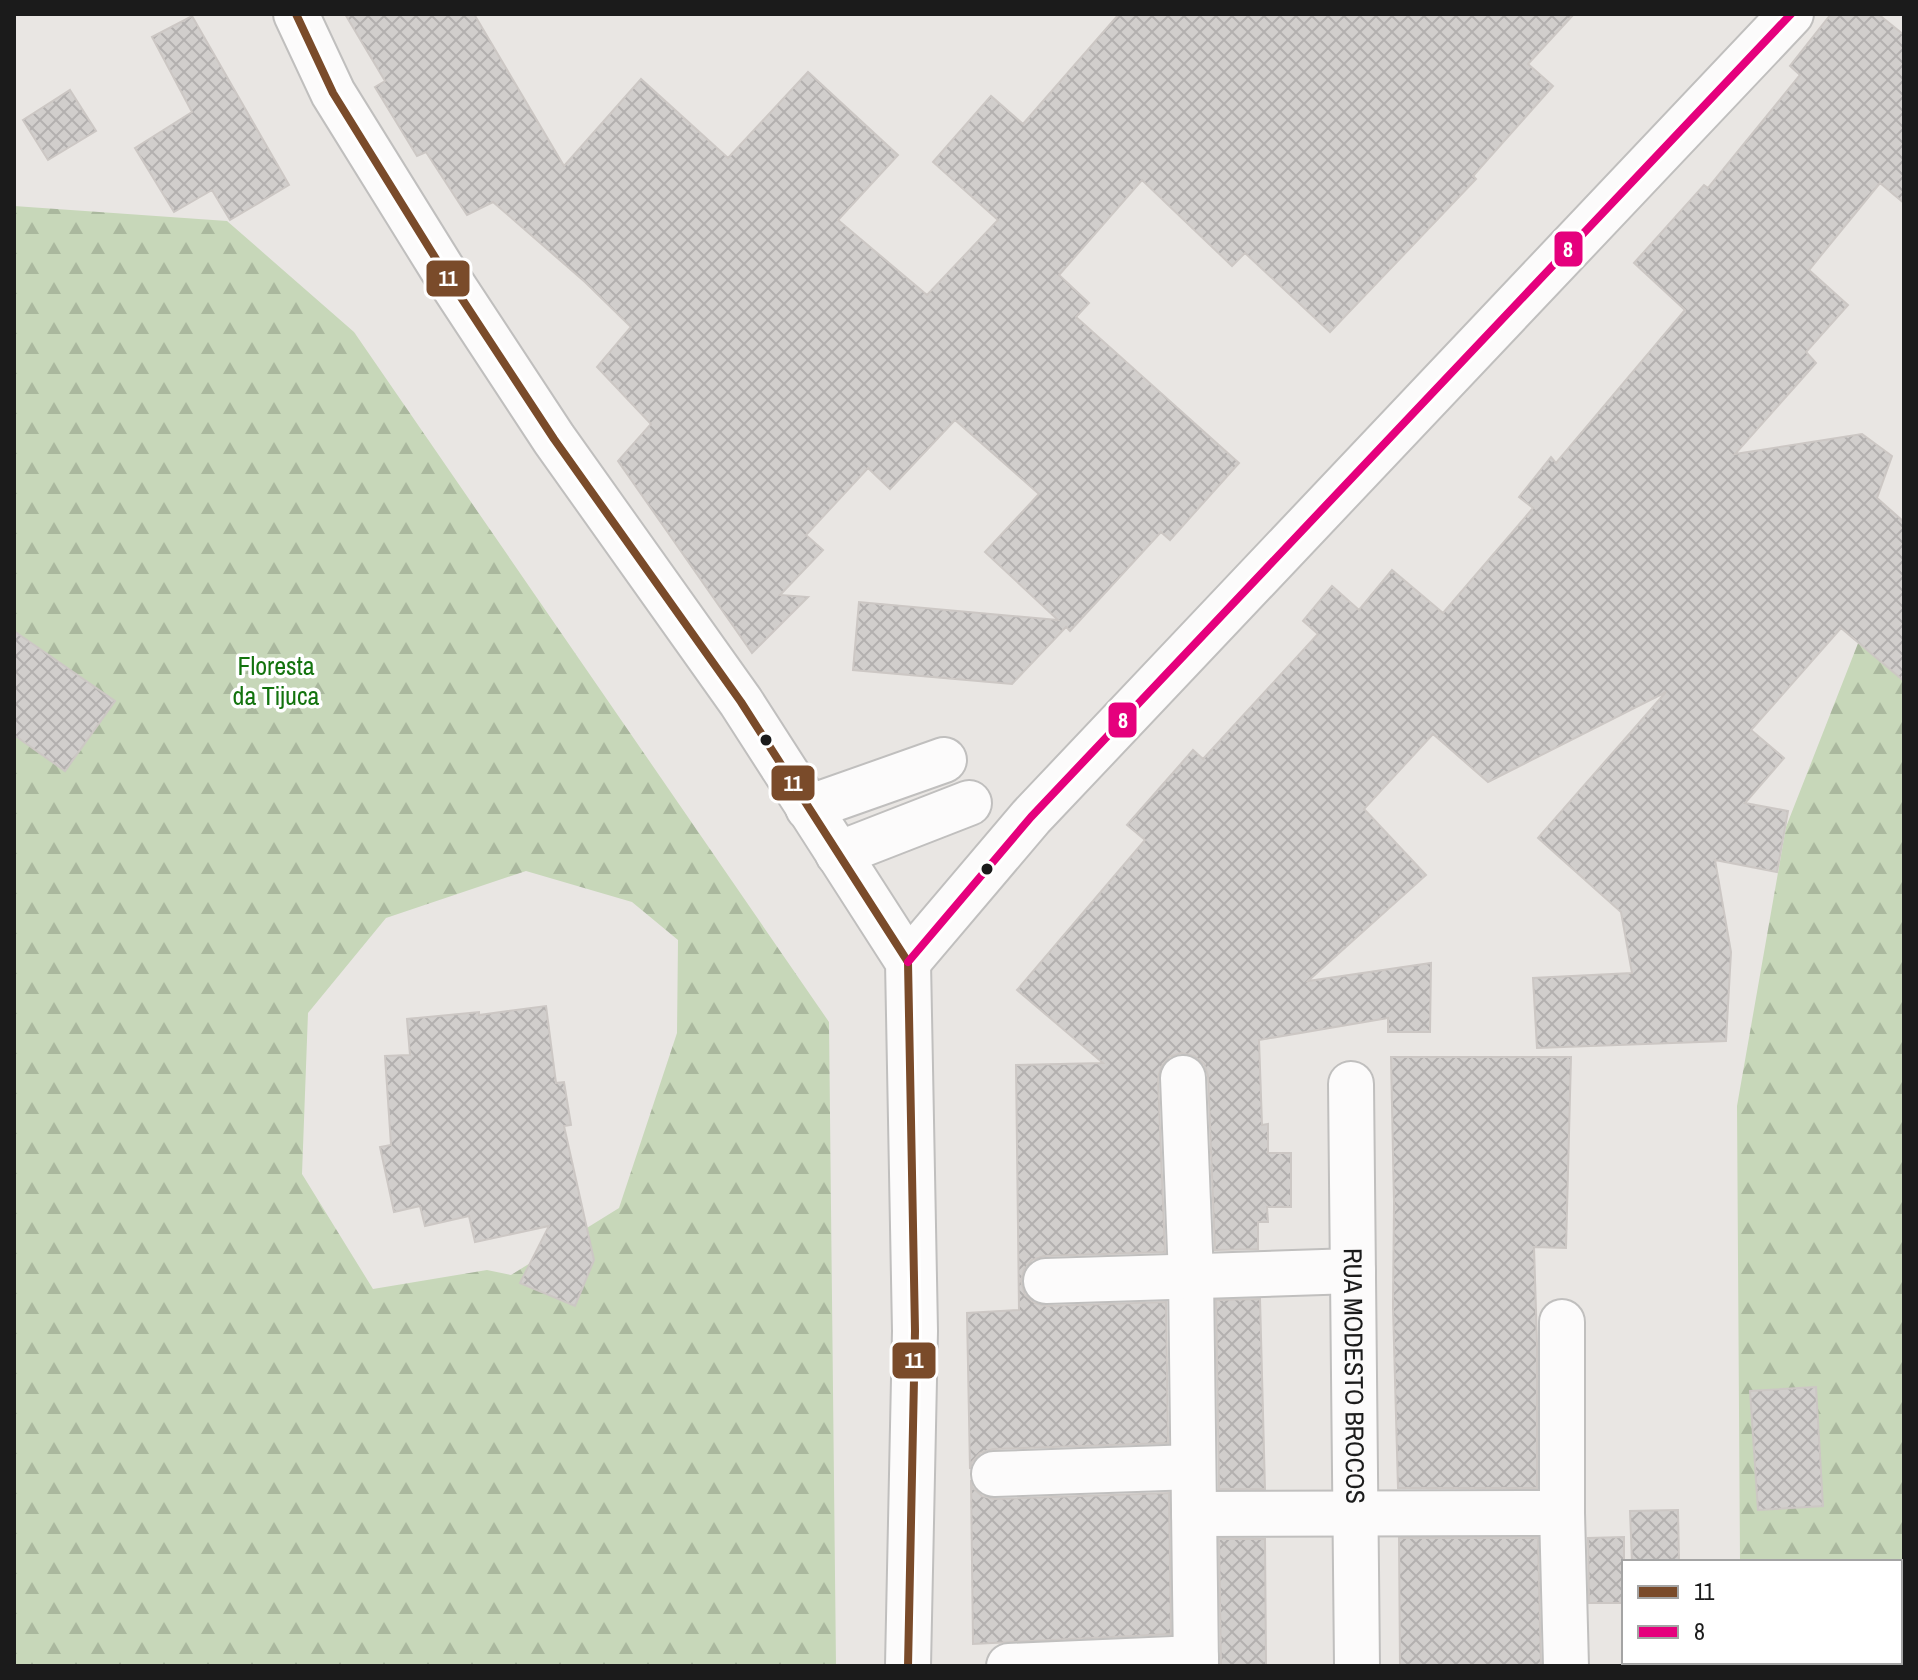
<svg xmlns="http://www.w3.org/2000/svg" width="1918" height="1680" font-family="'Archivo Narrow',sans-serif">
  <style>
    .forest { fill: url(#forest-firs); fill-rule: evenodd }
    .building { fill: url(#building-cross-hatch); stroke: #ccc7c4; stroke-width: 2 }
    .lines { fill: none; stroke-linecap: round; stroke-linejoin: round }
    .minor-casing { stroke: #c0bfbe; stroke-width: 48 }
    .minor { stroke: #fcfbfb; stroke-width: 44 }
    .bus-1-casing { stroke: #fff; stroke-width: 14 }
    .bus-2-casing { stroke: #fff; stroke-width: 14 }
    .bus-1 { stroke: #7a4b2a; stroke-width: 8 }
    .bus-2 { stroke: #e5007d; stroke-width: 8 }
    .bus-dot { fill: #1b1b1b; stroke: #fff; stroke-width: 3 }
    .labels { text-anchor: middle; stroke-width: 7; stroke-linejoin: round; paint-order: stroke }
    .park-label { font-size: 26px; fill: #13730e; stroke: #fff }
    .street-label { font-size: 26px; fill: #1b1b1b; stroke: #fff }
    .line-badge { stroke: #fff; stroke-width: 3 }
    .badge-label { font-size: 22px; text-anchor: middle; font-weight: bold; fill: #fff }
  </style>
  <defs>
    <pattern id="forest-firs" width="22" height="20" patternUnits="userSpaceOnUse" patternTransform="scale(2)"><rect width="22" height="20" fill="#c7d7b9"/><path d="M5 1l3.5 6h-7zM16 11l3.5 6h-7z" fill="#aab89e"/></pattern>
    <pattern id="building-cross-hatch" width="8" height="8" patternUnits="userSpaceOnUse" patternTransform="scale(2)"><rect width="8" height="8" fill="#d1cecc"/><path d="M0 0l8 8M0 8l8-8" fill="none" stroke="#b3b0af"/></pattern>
  </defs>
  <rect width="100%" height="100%" fill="#e9e6e3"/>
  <path class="forest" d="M14,206L227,221L354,332L829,1022L836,1666H14ZM526,871L632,902L678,940L677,1033L619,1208L511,1275L487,1270L373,1289L302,1174L308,1013L386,918Z
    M1904,526V1666H1741V1662H1900V1562H1740L1737,1106L1786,827Z"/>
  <path class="building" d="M345,14H474L564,166L641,79L728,158L808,72L898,155L838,220L927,295L998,220L933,162L991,96L1023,124L1119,14H1574L1528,64L1553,86L1473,176L1476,179L1330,332L1245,253L1232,266L1142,180L1059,275L1089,303L1076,317L1239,463L1170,540L1161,532L1070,631L1066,627L1012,684L853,670L859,602L1058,620L985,552L1039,494L955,420L890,489L868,468L806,535L823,550L780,595L808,597L752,653L618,461L651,424L597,367L631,327L585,282L493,202L467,215L426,152L417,156L375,87L385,81Z
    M1831,14H1878L1904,35V203L1880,183L1809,270L1848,305L1806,352L1816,363L1735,454L1862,434L1892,456L1877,498L1904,522V681L1841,628L1751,730L1784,758L1745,803L1788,811L1777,872L1715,860L1731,952L1726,1041L1537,1048L1533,978L1632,973L1621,912L1538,838L1666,692L1488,782L1433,734L1364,809L1426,875L1308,981L1431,963L1430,1032H1388V1018L1259,1040L1262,1125L1268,1124V1153H1291V1207H1267L1268,1222H1258V1249L1215,1250L1208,1076L1204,1064L1194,1056L1181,1053L1169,1057L1161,1067L1158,1079L1165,1252L1044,1256L1032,1260L1024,1270L1021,1281L1025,1295L1035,1303L1046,1306L1166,1302L1168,1443L993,1449L980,1453L972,1462L970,1469L967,1313L1019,1310L1016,1065L1103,1063L1017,990L1145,840L1127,825L1193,750L1203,759L1318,634L1303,621L1332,586L1359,610L1392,570L1443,613L1533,508L1519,497L1551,457L1556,463L1685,310L1634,263L1704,185L1708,188L1800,75L1790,66Z
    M192,16L289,185L230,220L212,190L174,212L135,148L192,112L152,37Z
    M70,90L96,131L48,160L23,120Z
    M14,631L115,701L65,771L14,735Z
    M546,1006L556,1083L564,1082L571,1125L564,1126L594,1260L575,1306L520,1283L549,1226L475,1242L469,1216L425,1226L420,1206L394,1212L380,1147L391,1145L385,1056L410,1055L407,1019L479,1012V1015Z
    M1391,1057H1571L1566,1248L1534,1247L1537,1343V1488H1398L1393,1307L1394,1203Z
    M1260,1299L1265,1489H1219L1216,1300Z
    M1816,1387L1823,1506L1758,1510L1750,1391Z
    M971,1480L973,1488L982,1496L995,1499L1169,1493L1171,1634L973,1644Z
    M1678,1510L1679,1562H1632L1630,1511Z
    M1624,1537V1603H1589L1588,1538Z
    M1399,1538H1538L1541,1666H1400Z
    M1219,1539H1265L1266,1666H1221Z"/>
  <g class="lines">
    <g class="minor-casing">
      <g id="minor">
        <path d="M296,14L333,93L441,267L554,439L741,702L908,962L915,1331L908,1666"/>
        <path d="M808,808L944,760"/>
        <path d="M838,854L969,803"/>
        <path d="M908,962L1031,817L1791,14"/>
        <path d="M1183,1078L1191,1276L1196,1666"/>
        <path id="s1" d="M1351,1084L1357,1666"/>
        <path d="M1046,1281L1353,1271"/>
        <path d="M1562,1322V1513L1566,1666"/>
        <path d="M994,1474L1193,1467"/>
        <path d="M1194,1514L1562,1513"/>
        <path d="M1009,1666L1196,1658"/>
      </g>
    </g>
    <use href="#minor" class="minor"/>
    <g class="bus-1-casing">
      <path id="bus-1" d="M296,14L333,93L441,267L554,439L741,702L908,962L915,1331L908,1666"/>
    </g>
    <g class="bus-2-casing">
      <path id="bus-2" d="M908,962L1031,817L1791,14"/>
    </g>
    <use href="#bus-1" class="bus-1"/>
    <use href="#bus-2" class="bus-2"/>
  </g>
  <g class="bus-dot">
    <circle cx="766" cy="740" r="7"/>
    <circle cx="987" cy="869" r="7"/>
  </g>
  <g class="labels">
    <g class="park-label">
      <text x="276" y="675">Floresta<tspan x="276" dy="30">da Tijuca</tspan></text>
    </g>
    <g class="street-label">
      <text dy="9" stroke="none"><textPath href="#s1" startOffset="292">RUA MODESTO BROCOS</textPath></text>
    </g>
  </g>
  <g class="line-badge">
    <rect x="1553" y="230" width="31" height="38" rx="8" fill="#e5007d"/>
    <rect x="425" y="259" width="46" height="39" rx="8" fill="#7a4b2a"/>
    <rect x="1107" y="701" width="31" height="38" rx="8" fill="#e5007d"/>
    <rect x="770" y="764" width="46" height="38" rx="8" fill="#7a4b2a"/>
    <rect x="891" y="1341" width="46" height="39" rx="8" fill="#7a4b2a"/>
  </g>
  <g class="badge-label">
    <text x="1568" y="257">8</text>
    <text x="448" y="286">11</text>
    <text x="1123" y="728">8</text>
    <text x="793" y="791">11</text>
    <text x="914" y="1368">11</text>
  </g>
  <rect width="1918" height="1680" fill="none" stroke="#1b1b1b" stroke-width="32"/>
  <rect x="1622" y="1560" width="280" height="104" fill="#ffffff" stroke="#a4a4a4" stroke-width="2"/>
  <rect x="1638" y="1586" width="40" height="12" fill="#7a4b2a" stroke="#a4a4a4" stroke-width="2"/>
  <text x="1694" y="1600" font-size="24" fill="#1b1b1b">11</text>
  <rect x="1638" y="1626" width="40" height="12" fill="#e5007d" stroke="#a4a4a4" stroke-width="2"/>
  <text x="1694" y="1640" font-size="24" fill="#1b1b1b">8</text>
</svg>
